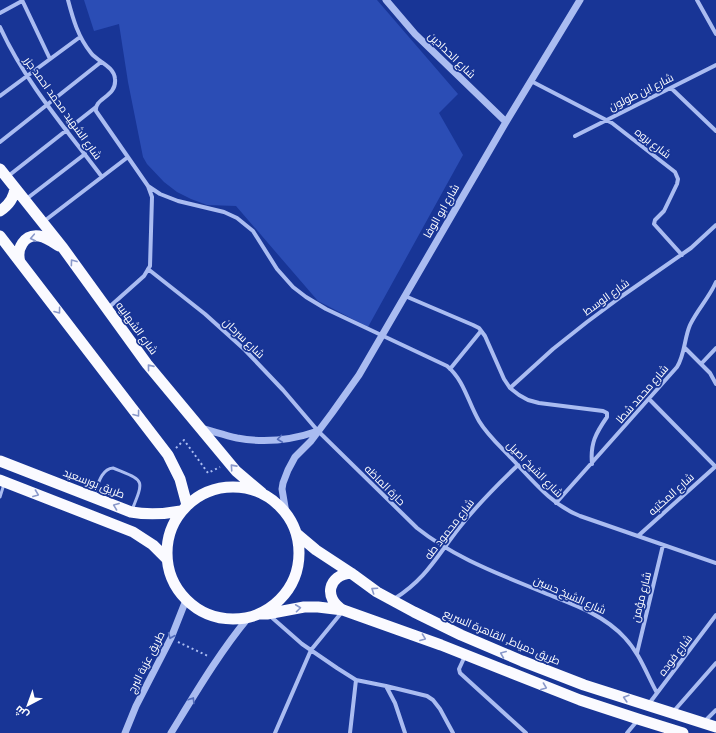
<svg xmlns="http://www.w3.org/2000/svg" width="716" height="733" font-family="'Source Sans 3',Cairo,sans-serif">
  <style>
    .green { fill: #2b4db5 }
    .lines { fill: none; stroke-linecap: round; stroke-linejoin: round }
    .path { stroke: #aabcf1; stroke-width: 2; stroke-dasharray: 2 3; stroke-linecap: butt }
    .service { stroke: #aabcf1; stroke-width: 3 }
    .minor { stroke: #aabcf1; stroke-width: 4 }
    .tertiary { stroke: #aabcf1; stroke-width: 7 }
    .trunk { stroke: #fafaff; stroke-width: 11 }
    .oneway { stroke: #8998ca }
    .oneway2 { stroke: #526bba }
    .labels { text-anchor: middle; stroke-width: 3.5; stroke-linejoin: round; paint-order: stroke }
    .street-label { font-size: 11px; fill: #fff; stroke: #183596 }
  </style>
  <rect width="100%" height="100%" fill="#183596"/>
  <path class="green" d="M84,0H377L458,94L439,113L463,155L368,327L318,301L236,206L207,205L191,199L177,192L164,182L147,164L143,157L128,82L119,24L94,31Z"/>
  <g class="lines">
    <path class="path" d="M176,448L184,440L208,473L220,467
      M178,642L208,656"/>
    <path class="service" d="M94,495C98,485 101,469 113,468C144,481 145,478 132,510
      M0,497L4,484"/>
    <path class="minor" d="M22,0L50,59
      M68,0C73,19 78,37 91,53C98,62 114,66 115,79C117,97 94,98 96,111L148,186L152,197L150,266L144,276L107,309
      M697,0L716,34
      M0,13L22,1
      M0,27C25,82 66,129 102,177
      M531,81L612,123L675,172L678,179L677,184L664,211L655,220L654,224L682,255
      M671,88L716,131
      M0,96L80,37
      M575,136L716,65
      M0,142L101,62
      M7,177L96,107
      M148,186L160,194L178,201L224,212L237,218L253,231L277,269L293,287L306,297L326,309L447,366C464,380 468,402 479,421C488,436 501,447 513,460C533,481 552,505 580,516L716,563
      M25,200L85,154
      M43,222L128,157
      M148,269L205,314L245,350L283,390L318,431L417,528C456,559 502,575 547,594C575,605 604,615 625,638C640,654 647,675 657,693
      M405,296L473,325L479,328L485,336L504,379L510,388L519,395L528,400L539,403L603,411L607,413V417C596,433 590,443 592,464
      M685,348L710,373L716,384
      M701,364L716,348
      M450,369L481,331
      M510,388L553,349L587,322L622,296L691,248L716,225
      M649,399L716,467
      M556,503L677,367C685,354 684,339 690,325C697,310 709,298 716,282
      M638,536L716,466
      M394,599C426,579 437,556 459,528C477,505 497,485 518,465
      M269,615L302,644L337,668L356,680L386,686L427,696L433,700L440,709L453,733
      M637,653L663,545
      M465,656L459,669L460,673L526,733
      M386,686L395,703L405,733
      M648,705L716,615
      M673,712L716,663
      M704,722L716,710
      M275,733L311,650L342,612
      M350,733L356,680
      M627,733L637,721"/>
    <path class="tertiary" d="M386,0L415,34L506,122
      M200,428C212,431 224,435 237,438C263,443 292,440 318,431
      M286,513L282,489L283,483L288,470L295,457L311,441L332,413L359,375L506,122L580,0
      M125,733L136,706L171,638L186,600
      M171,733C195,694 219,653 248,618"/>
    <path class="trunk" d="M0,169L63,248L147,364L236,471L262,493
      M0,211C9,205 14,198 15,188
      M0,236L168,455L180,479L187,505
      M20,262C16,249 24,234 39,236C46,237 53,242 59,246
      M0,461L131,512C148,515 165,514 181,511
      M0,480L133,532L153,545L167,559
      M167 553a66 66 0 1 1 132 0a66 66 0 1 1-132 0Z
      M297,534L316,550L351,573L377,592L414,612L461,635L522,661L584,685L716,727
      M343,610C323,598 328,575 351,573
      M260,614H267L304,607H318L343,610L441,645L580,700L638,719L683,733"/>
  </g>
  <defs><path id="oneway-chevron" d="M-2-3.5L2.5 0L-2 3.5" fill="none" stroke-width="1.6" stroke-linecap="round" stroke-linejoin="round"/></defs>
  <g class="oneway">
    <use href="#oneway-chevron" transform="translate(33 238) rotate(169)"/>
    <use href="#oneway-chevron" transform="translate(73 262) rotate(-126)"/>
    <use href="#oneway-chevron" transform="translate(58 311) rotate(53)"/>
    <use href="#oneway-chevron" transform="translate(150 367) rotate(-129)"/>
    <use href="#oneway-chevron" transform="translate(137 414) rotate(53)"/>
    <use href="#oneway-chevron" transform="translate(233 467) rotate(-132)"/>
    <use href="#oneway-chevron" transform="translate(36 494) rotate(21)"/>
    <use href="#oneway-chevron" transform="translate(116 506) rotate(-159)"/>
    <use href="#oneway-chevron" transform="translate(374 590) rotate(-146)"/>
    <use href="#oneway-chevron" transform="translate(298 608) rotate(-7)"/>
    <use href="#oneway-chevron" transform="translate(423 638) rotate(21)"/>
    <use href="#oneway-chevron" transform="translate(503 654) rotate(-157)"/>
    <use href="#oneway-chevron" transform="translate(544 687) rotate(21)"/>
    <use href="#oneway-chevron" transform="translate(626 698) rotate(-163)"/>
  </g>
  <g class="oneway2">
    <use href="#oneway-chevron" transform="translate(280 439) rotate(173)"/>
    <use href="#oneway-chevron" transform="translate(171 636) rotate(113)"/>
    <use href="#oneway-chevron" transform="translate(192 700) rotate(-58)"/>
  </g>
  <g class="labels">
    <g class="street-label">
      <text transform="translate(452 55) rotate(44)" y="4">شارع الحدادين</text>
      <text transform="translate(641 92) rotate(-26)" y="4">شارع ابن طولون</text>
      <text transform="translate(63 108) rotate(54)" y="4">شارع الشهيد محمد احمد جزر</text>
      <text transform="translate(653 143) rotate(38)" y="4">شارع بروه</text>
      <text transform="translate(441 211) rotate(-60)" y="4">شارع ابو الوفا</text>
      <text transform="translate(606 297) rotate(-36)" y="4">شارع الوسط</text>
      <text transform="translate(137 328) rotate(54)" y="4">شارع الشهابيه</text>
      <text transform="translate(244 338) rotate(44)" y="4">شارع سرحان</text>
      <text transform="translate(642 394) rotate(-49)" y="4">شارع محمد شطا</text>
      <text transform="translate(535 469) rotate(45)" y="4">شارع الشيخ اصيل</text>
      <text transform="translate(94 483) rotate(21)" y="4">طريق بورسعيد</text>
      <text transform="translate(385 485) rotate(45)" y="4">حارة الماظه</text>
      <text transform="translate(671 494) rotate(-42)" y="4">شارع المكتبه</text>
      <text transform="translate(449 529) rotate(-52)" y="4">شارع محمود طه</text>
      <text transform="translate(570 595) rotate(24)" y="4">شارع الشيخ حسين</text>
      <text transform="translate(641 597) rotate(-76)" y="4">شارع مؤمن</text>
      <text transform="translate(502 637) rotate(23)" y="4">طريق دمياط, القاهرة السريع</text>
      <text transform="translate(675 655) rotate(-53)" y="4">شارع فوده</text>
      <text transform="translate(146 662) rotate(-63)" y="4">طريق عزبة البرج</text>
    </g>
  </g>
  <g transform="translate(28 705) rotate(221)" stroke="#183596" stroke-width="3" paint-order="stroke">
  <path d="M0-3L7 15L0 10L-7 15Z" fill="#ffffff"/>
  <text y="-6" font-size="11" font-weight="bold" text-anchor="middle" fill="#ffffff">ش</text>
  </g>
</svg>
